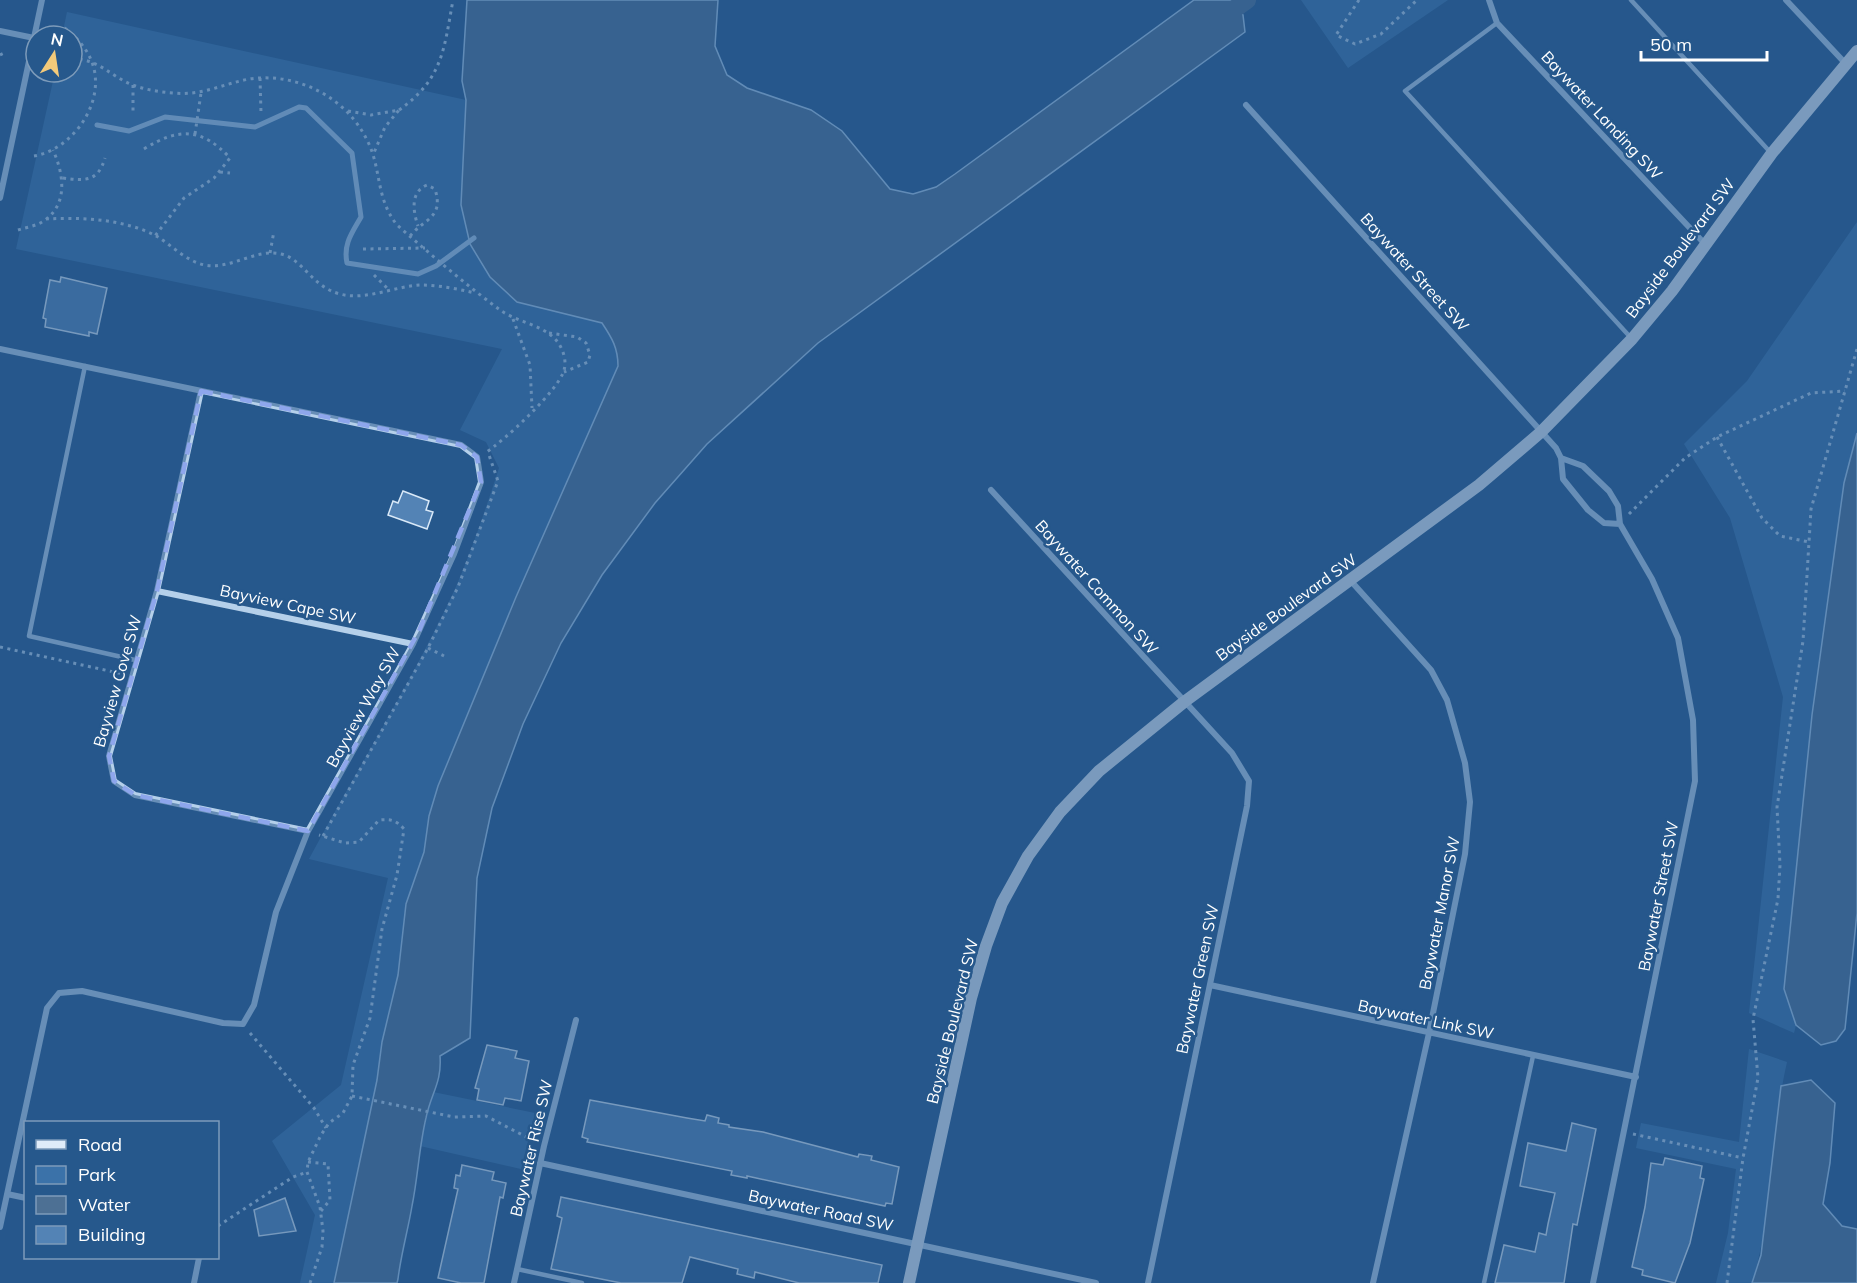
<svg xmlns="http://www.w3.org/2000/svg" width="1857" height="1283" font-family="Mulish,sans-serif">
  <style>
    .green { fill: #3b72a9 }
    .water { fill: #4d7094; stroke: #a9cbeb; stroke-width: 1.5 }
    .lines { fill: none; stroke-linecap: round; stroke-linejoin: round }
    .stream { stroke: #a9cbeb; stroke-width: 5 }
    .canal { stroke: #4d7094; stroke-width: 18 }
    .building { fill: #5383b5; stroke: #d9e9f8; stroke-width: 1.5 }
    .path { stroke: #b5d0ea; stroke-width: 3; stroke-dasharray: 3 4.5; stroke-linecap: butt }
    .lane { stroke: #b5d0ea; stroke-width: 4.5 }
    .street { stroke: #b5d0ea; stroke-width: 6 }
    .secondary { stroke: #e0ecf9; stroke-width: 12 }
    .marked { fill: none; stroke: #8ea6ec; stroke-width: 4.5; stroke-dasharray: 12 8; stroke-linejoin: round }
    .labels { text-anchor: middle; stroke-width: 5; stroke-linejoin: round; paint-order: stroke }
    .street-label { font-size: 16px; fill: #fff; stroke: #26588c }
  </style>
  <rect width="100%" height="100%" fill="#26588c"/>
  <path class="green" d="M1301,0H1448L1348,68Z
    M67,12L466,100L461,205L470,244L490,277L517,302L602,323C614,341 623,355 614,376L516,597L438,786L429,816L424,852L406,904L398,975L382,1042L377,1080L334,1283H300L315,1215L272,1141L341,1085L388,878L309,859C357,769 412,682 455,589C472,550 486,508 499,468L486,442L460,430L502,349L16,249L55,72H72V36H62Z
    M1857,222V433L1844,483L1812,715L1784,989L1796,1025L1794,1033L1749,1013L1783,697L1730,518L1684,444L1747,381Z
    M1749,1049L1787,1062C1770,1135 1774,1212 1752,1283H1716L1728,1233L1736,1169L1636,1148L1641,1123L1739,1142Z
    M433,1092L535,1113L521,1169L420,1146Z"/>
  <path class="water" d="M467,0H718L715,46L727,75L747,88L811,110L842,131L890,189L913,194L936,187L955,174L1194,0H1233L1243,15L1245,32L818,343L707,444L655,503L602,575L561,643L523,724L492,808L477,878L470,1038L440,1056C442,1083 431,1093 426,1118C419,1147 418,1177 412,1206C408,1230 401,1254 398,1279L397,1283H334L377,1080L382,1042L398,975L406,904L424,852L429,816L438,786L516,597L618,366C618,348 612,338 602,323L517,302L490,277L470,244L461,205L466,100L462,81Z
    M1857,433V913L1845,1029L1836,1041L1821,1045L1796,1025L1784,989L1812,715L1844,483Z
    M1811,1080L1835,1103L1830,1163L1823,1204L1842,1226L1857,1229V1283H1752L1761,1255L1781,1086Z"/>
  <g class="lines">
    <path class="stream" d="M97,125L129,131L165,117L255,127L299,107L306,108L352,153L361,217C352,233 343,244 347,263L418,274L436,266L474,238"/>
    <path class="canal" d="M1218,21L1247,0"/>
  </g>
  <path class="building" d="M61,277L107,288L97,334L89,332V336L45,327L46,319L43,318L50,280L60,282Z
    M403,491L429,501L426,510L433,512L427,529L388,515L393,501L398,503Z
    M487,1045L517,1051L515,1058L529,1061L521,1101L505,1098L503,1105L477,1100L479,1089L475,1088Z
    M590,1100L687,1118L705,1121L707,1115L719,1118L718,1123L729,1125V1127L763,1132L858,1157L859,1154L872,1156L871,1160L899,1167L892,1204L886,1203L885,1206L747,1176V1178L731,1175L732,1171L587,1142L588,1139L582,1137Z
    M1572,1123L1596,1129L1577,1225L1573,1224L1564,1283H1495L1504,1245L1535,1252L1539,1233L1546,1235L1548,1224L1555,1193L1520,1186L1528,1143L1566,1151Z
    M1665,1158L1702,1166L1700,1178L1704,1179L1690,1243L1675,1283L1642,1275L1643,1270L1632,1267L1645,1207L1651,1163L1663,1165Z
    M462,1165L494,1172L492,1180L506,1183L503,1198L500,1197L484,1283H461L438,1278L458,1189L454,1188L456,1175L460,1176Z
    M561,1197L882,1265L878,1283H799L755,1272L754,1278L737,1274L738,1269L690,1257L682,1283H621L551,1269L562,1218L557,1216Z
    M285,1198L296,1231L259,1236L254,1210Z"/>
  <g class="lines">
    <path class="path" d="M1359,0L1336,35L1355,44L1381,34L1417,0
      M0,55L6,52
      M72,59C98,58 111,77 133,85C146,90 160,92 174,93C201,96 223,84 249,79C297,72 346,97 367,140C382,169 375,197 397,225C430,254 465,284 500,310C517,322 543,325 556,340C563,348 567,361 564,370C559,390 504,441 485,453
      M260,78L261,113
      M133,85V113
      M399,110C443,79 444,49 453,0
      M348,111L371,115L399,110L385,127L373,155
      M195,134L201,93
      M144,149C179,127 202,128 230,158L214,178L184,198L155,236
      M34,156C69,150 100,111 95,74C92,53 78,38 62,26
      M220,172L230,173
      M63,178C85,181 98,182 105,158
      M46,219C82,217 126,219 158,237C172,246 188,262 205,265C231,270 256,248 281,254C303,259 312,287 340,294C366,301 395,286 421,285C439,285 458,289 475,293
      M18,230C27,227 37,226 45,220C69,203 63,172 53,150
      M410,236C425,218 444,218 435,189L427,185C410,192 413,211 418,226
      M363,249L425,248
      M270,253L274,231
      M374,275L388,289
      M513,319L530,365L532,408
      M549,333L577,337L586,343L590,355L588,362L564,372
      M1717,437L1762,518L1780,536L1809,542
      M1629,514L1685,458L1717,437L1811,393L1845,391
      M0,647L123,674
      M428,648L444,656
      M323,836L428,648L458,587L498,481L489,455
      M250,1033L314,1108L326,1128
      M352,1096L454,1117L486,1116L534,1141
      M1633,1134L1743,1158
      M308,1162L328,1164L330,1200L321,1211
      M218,1226L293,1177L307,1172
      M310,1283L322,1247L323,1231L320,1207L307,1172L308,1162L321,1135L329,1123L343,1113L352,1096L353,1065L370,1018L382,929L397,875L404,829C396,820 391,819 379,820L359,842L345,843L319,835
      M1727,1283L1743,1158L1758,1078L1753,1019L1778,899L1780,865L1777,807L1803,641L1811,509L1857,349"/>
    <path class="lane" d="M1631,0L1771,153
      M1497,23L1405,91L1632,339
      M85,366L29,636L135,660
      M517,1269L582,1283
      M1484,1283L1533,1056"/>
    <path class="street" d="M1489,0L1497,23L1704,243
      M1786,0L1845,63
      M0,31L34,38
      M1246,105L1556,448L1561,458L1563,479L1588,510L1604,523L1620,524
      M0,198L42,0
      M0,349L461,445L477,457L481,482L454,554L413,644L308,831L276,912L254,1005L243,1024L223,1023L82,991L59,993L47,1008L0,1227
      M201,391L157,591L109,756L114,781L135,795L308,831
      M1561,458L1583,466L1609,491L1618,506L1620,524L1652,579L1678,638L1693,720L1695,781L1593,1283
      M991,490L1232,753L1249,781L1247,806L1148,1283
      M1350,580L1431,670L1447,700L1465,763L1470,802L1465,854L1429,1033L1373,1283
      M157,591L413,644
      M1210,985L1636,1077
      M540,1163L1096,1283
      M7,1194L26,1198
      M194,1283L199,1258
      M514,1283L544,1146L576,1020"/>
    <path class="secondary" d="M909,1283L971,998L986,946L1002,903L1028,856L1060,812L1099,771L1184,702L1479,485L1541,432L1632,339L1672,291L1772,153L1857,51"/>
  </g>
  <path d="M0 0H1857V1283H0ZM201,391L461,445L477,457L481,482L419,631L308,831L135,795L114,781L109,756L157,591Z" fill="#26588c" fill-opacity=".55" fill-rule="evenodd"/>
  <path class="marked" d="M201,391L461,445L477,457L481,482L419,631L308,831L135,795L114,781L109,756L157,591Z"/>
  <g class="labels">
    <g class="street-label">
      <text transform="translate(1602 115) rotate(47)" y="6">Baywater Landing SW</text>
      <text transform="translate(1680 248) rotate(-53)" y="6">Bayside Boulevard SW</text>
      <text transform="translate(1415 272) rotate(48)" y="6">Baywater Street SW</text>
      <text transform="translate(1097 587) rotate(48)" y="6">Baywater Common SW</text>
      <text transform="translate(288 604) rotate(12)" y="6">Bayview Cape SW</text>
      <text transform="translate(1286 607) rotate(-36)" y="6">Bayside Boulevard SW</text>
      <text transform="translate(117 681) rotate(-74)" y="6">Bayview Cove SW</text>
      <text transform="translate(363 707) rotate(-61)" y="6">Bayview Way SW</text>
      <text transform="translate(1658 896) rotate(-79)" y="6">Baywater Street SW</text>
      <text transform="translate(1439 913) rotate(-79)" y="6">Baywater Manor SW</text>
      <text transform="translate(1197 979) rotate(-78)" y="6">Baywater Green SW</text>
      <text transform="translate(1426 1019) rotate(12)" y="6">Baywater Link SW</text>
      <text transform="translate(952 1021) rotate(-76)" y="6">Bayside Boulevard SW</text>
      <text transform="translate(531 1148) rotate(-77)" y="6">Baywater Rise SW</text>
      <text transform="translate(821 1210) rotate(12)" y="6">Baywater Road SW</text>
    </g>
  </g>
  <rect x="24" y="1121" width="195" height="138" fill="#26588c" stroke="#7d9bba" stroke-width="1.5"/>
  <rect x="36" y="1140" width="30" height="9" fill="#e0ecf9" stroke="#7d9bba" stroke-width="1.5"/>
  <text x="78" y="1151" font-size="18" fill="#ffffff">Road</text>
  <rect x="36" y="1166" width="30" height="18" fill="#3b72a9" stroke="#7d9bba" stroke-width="1.5"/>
  <text x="78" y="1181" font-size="18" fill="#ffffff">Park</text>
  <rect x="36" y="1196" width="30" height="18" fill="#4d7094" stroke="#7d9bba" stroke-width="1.5"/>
  <text x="78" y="1211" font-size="18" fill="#ffffff">Water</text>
  <rect x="36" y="1226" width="30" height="18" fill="#5383b5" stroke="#7d9bba" stroke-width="1.5"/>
  <text x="78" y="1241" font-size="18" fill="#ffffff">Building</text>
  <g transform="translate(54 54) rotate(12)"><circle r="28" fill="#26588c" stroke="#7d9bba" stroke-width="1.5"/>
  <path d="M0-4.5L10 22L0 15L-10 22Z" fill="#f3ca7a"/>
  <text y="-9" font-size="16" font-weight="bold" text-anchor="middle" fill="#ffffff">N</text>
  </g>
  <path d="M1641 51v9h126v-9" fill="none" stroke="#ffffff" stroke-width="3"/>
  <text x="1650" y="51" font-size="18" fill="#ffffff" stroke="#26588c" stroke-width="4.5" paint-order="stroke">50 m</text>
</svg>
